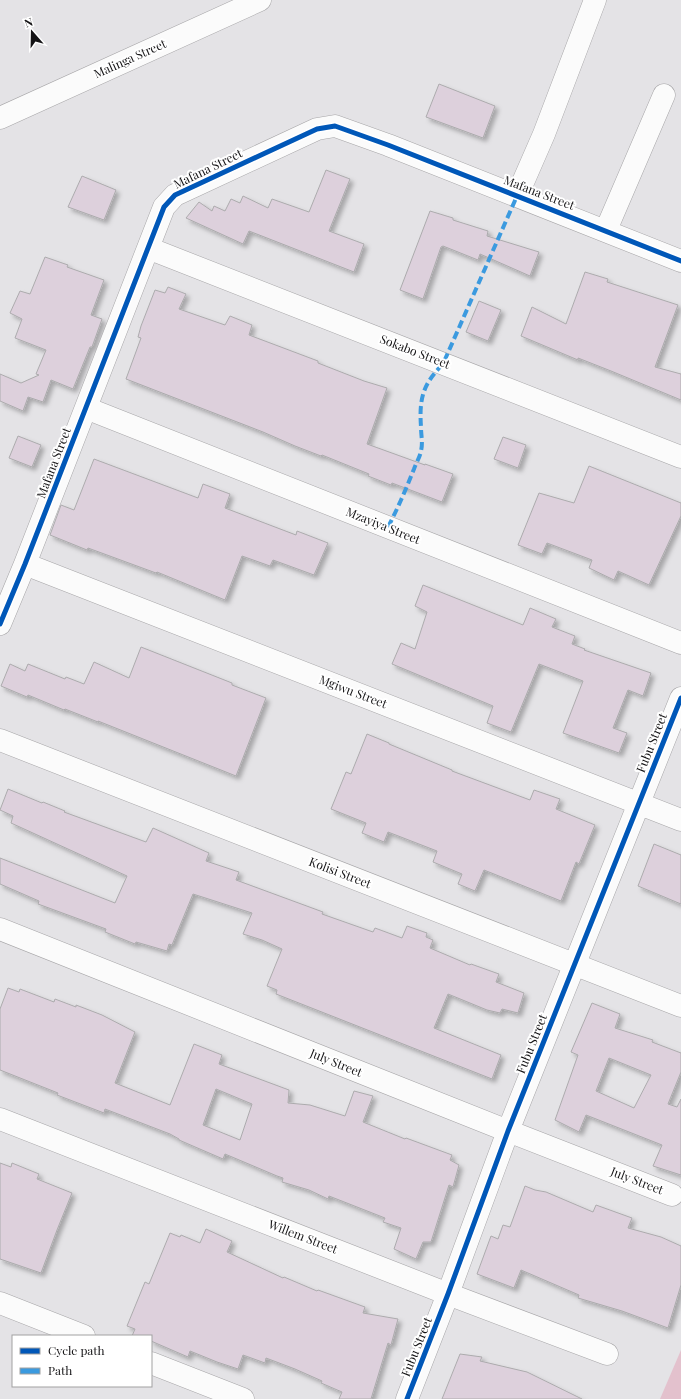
<svg xmlns="http://www.w3.org/2000/svg" width="681" height="1399" font-family="'Playfair Display',serif">
  <style>
    .green { fill: #e3c1cd }
    .building { fill: #ddd0dc; stroke: #acabad; fill-rule: evenodd; filter: url(#shadow) }
    .lines { fill: none; stroke-linecap: round; stroke-linejoin: round }
    .minor-casing { stroke: #a7a6a8; stroke-width: 23 }
    .minor { stroke: #fbfbfb; stroke-width: 22 }
    .quiet { stroke: #3b9adf; stroke-width: 4; stroke-dasharray: 8 4; stroke-linecap: butt }
    .cycleway-casing { stroke: #fff; stroke-width: 8 }
    .cycleway { stroke: #0057b8; stroke-width: 5 }
    .labels { text-anchor: middle; stroke-width: 4; stroke-linejoin: round; paint-order: stroke }
    .street-label { font-size: 12px; fill: #141315; stroke: #fff }
  </style>
  <defs>
    <filter id="shadow"><feDropShadow dx="3.5" dy="3.5" stdDeviation="2" flood-color="#0004"/></filter>
  </defs>
  <rect width="100%" height="100%" fill="#e4e3e6"/>
  <path class="green" d="M681,1350V1399H660Z"/>
  <path class="building" d="M439,84L495,106L483,138L426,117Z
    M326,170L350,179L329,231L364,244L354,272L249,231L243,244L186,218L199,202L212,211L214,206L225,211L231,199L240,203L243,196L268,208L272,199L309,212Z
    M82,176L116,190L104,220L68,207Z
    M430,211L453,218V220L488,231L487,236L539,252L530,276L480,254L478,260L443,246L441,247L423,299L400,290Z
    M45,257L68,265L67,267L104,280L91,315L102,319L92,347H90L73,389L51,380L43,402L28,397L23,411L0,401V374L21,383L39,375L36,374L46,350L15,338L22,319L10,313L20,291L30,294Z
    M585,272L608,279L607,282L678,305L655,367L681,374V400L611,371L578,358V360L521,336L532,307L566,324Z
    M168,287L186,294L179,309L225,325L230,316L252,325L249,335L318,361V363L364,381L387,388L367,444L425,465V464L453,474L442,502L392,483L391,485L368,476L369,474L322,455L321,456L295,446L263,432L126,379L141,338L138,337L141,326L155,290L165,293Z
    M479,301L501,310L488,341L466,332Z
    M18,436L41,445L32,467L9,458Z
    M503,437L526,445L518,468L494,459Z
    M94,459L198,498L203,484L230,494L225,508L296,535L297,531L328,543L314,575L273,560L270,566L242,556L225,600L157,572L156,573L88,548L87,550L50,535L61,505L74,510Z
    M589,466L681,503V516L649,585L618,571L614,580L589,568L592,560L547,543L542,554L518,545L539,493L574,503Z
    M423,585L523,625L530,608L556,619L552,627L575,636L572,644L585,649L584,650L651,673L643,696L628,690L613,728L627,733L619,753L563,733L583,681L539,664L511,732L487,723L493,706L392,664L401,643L415,649L427,612L415,606Z
    M141,647L232,683V685L266,698L236,776L98,721V722L65,709L64,710L28,695L27,697L1,686L10,664L25,671L28,664L65,679L66,677L84,684L94,662L129,678Z
    M367,734L389,743V744L452,770V771L530,800L534,790L560,799L556,809L595,825L579,864L576,862L561,901L484,870L475,891L458,884L462,874L433,862L437,851L388,832L384,842L362,833L366,823L331,809L346,772L351,774Z
    M8,789L42,803L43,802L65,811L64,812L146,842L153,828L209,853L206,861L239,872L236,880L323,912L322,914L373,932L375,928L402,938L407,926L427,933L426,937L433,940L430,948L470,965L471,964L499,974L496,982L524,993L518,1013L502,1009L500,1013L487,1010L448,994L434,1028L501,1055L492,1079L276,994L277,990L267,986L282,949L262,940L243,934L252,913L193,894L172,945L169,944L167,951L136,942L135,944L105,932L106,929L38,904L39,901L0,884V858L115,903L127,876L11,823L13,816L0,810Z
    M654,844L681,855V904L638,886Z
    M8,988L19,992L20,989L54,1002L55,999L76,1007V1005L102,1015L135,1032L115,1083L170,1105L194,1044L222,1055L219,1064L289,1090L288,1103L310,1105L345,1116L354,1091L373,1096L363,1122L405,1139L406,1138L452,1155L450,1160L459,1165L453,1187L449,1185L431,1242H423L416,1259L394,1249L401,1228L383,1222L385,1218L329,1196L328,1199L309,1190L282,1182L283,1178L277,1176L225,1154L223,1159L179,1140V1139L170,1134L105,1109L104,1113L57,1095L58,1093L0,1070V1009ZM216,1089L252,1104L240,1140L203,1125Z
    M592,1003L620,1014L615,1028L653,1040L652,1042L681,1053V1072L668,1104L677,1107L681,1099V1175L653,1166L662,1145L586,1115L579,1132L555,1120L578,1055L571,1052ZM609,1058L651,1075L634,1108L596,1091Z
    M0,1163L11,1167L12,1163L39,1174L37,1179L72,1193L57,1230L41,1273L0,1259Z
    M525,1186L535,1190L546,1192L593,1212L596,1205L632,1218L628,1228L661,1237L681,1246V1285L668,1328L622,1311L578,1298L579,1295L521,1270L514,1288L477,1274L491,1236L498,1239L503,1225L510,1227Z
    M206,1229L232,1241L227,1252L283,1278L284,1277L317,1291L318,1290L365,1307L363,1313L398,1319L391,1345L388,1343L371,1399H339L342,1392L321,1383L322,1381L295,1369L266,1358L265,1363L243,1355L238,1369L217,1362L190,1351L188,1357L151,1341V1336H132L135,1329L127,1326L145,1282L149,1284L170,1233L180,1237L181,1235L200,1243Z
    M460,1354L482,1357L480,1361L527,1372L582,1399H442Z"/>
  <g class="lines">
    <g class="minor-casing">
      <path id="minor" d="M0,118L260,0
        M517,196L544,134L595,0
        M606,230L664,95
        M148,248L681,457
        M86,408L681,643
        M25,564L681,820
        M0,624L25,564L164,207L175,195L317,129L335,126L388,145L681,261
        M0,740L681,1006
        M0,929L508,1131L672,1195
        M0,1119L448,1294L607,1354
        M0,1303L84,1336
        M151,1363L243,1399
        M407,1399L448,1294L508,1131L681,698"/>
    </g>
    <use href="#minor" class="minor"/>
    <path class="quiet" d="M388,527C398,508 406,489 414,469C416,463 420,457 421,451C423,443 421,435 421,427C419,398 423,384 443,364L517,196"/>
    <g class="cycleway-casing">
      <path id="cycleway" d="M0,624L25,564L164,207L175,195L317,129L335,126L388,145L681,261
        M407,1399L448,1294L508,1131L681,698"/>
    </g>
    <use href="#cycleway" class="cycleway"/>
  </g>
  <g class="labels">
    <g class="street-label">
      <text transform="translate(130 59) rotate(-24)" y="4">Malinga Street</text>
      <text transform="translate(208 169) rotate(-26)" y="4">Mafana Street</text>
      <text transform="translate(539 193) rotate(21)" y="4">Mafana Street</text>
      <text transform="translate(415 352) rotate(21)" y="4">Sokabo Street</text>
      <text transform="translate(54 463) rotate(-69)" y="4">Mafana Street</text>
      <text transform="translate(383 526) rotate(22)" y="4">Mzayiya Street</text>
      <text transform="translate(353 692) rotate(21)" y="4">Mgiwu Street</text>
      <text transform="translate(652 743) rotate(-68)" y="4">Fubu Street</text>
      <text transform="translate(340 873) rotate(21)" y="4">Kolisi Street</text>
      <text transform="translate(532 1044) rotate(-68)" y="4">Fubu Street</text>
      <text transform="translate(336 1063) rotate(22)" y="4">July Street</text>
      <text transform="translate(637 1181) rotate(21)" y="4">July Street</text>
      <text transform="translate(303 1237) rotate(21)" y="4">Willem Street</text>
      <text transform="translate(417 1347) rotate(-68)" y="4">Fubu Street</text>
    </g>
  </g>
  <rect x="12" y="1335" width="140" height="52" fill="#ffffff" stroke="#a1a1a1"/>
  <rect x="20" y="1348" width="20" height="6" fill="#0057b8" stroke="#a1a1a1"/>
  <text x="48" y="1355" font-size="12" fill="#141315">Cycle path</text>
  <rect x="20" y="1368" width="20" height="6" fill="#3b9adf" stroke="#a1a1a1"/>
  <text x="48" y="1375" font-size="12" fill="#141315">Path</text>
  <g transform="translate(32 32) rotate(340)" stroke="#ffffff" stroke-width="3" paint-order="stroke">
  <path d="M0-3L7 15L0 10L-7 15Z" fill="#141315"/>
  <text y="-6" font-size="11" font-weight="bold" text-anchor="middle" fill="#141315">N</text>
  </g>
</svg>
